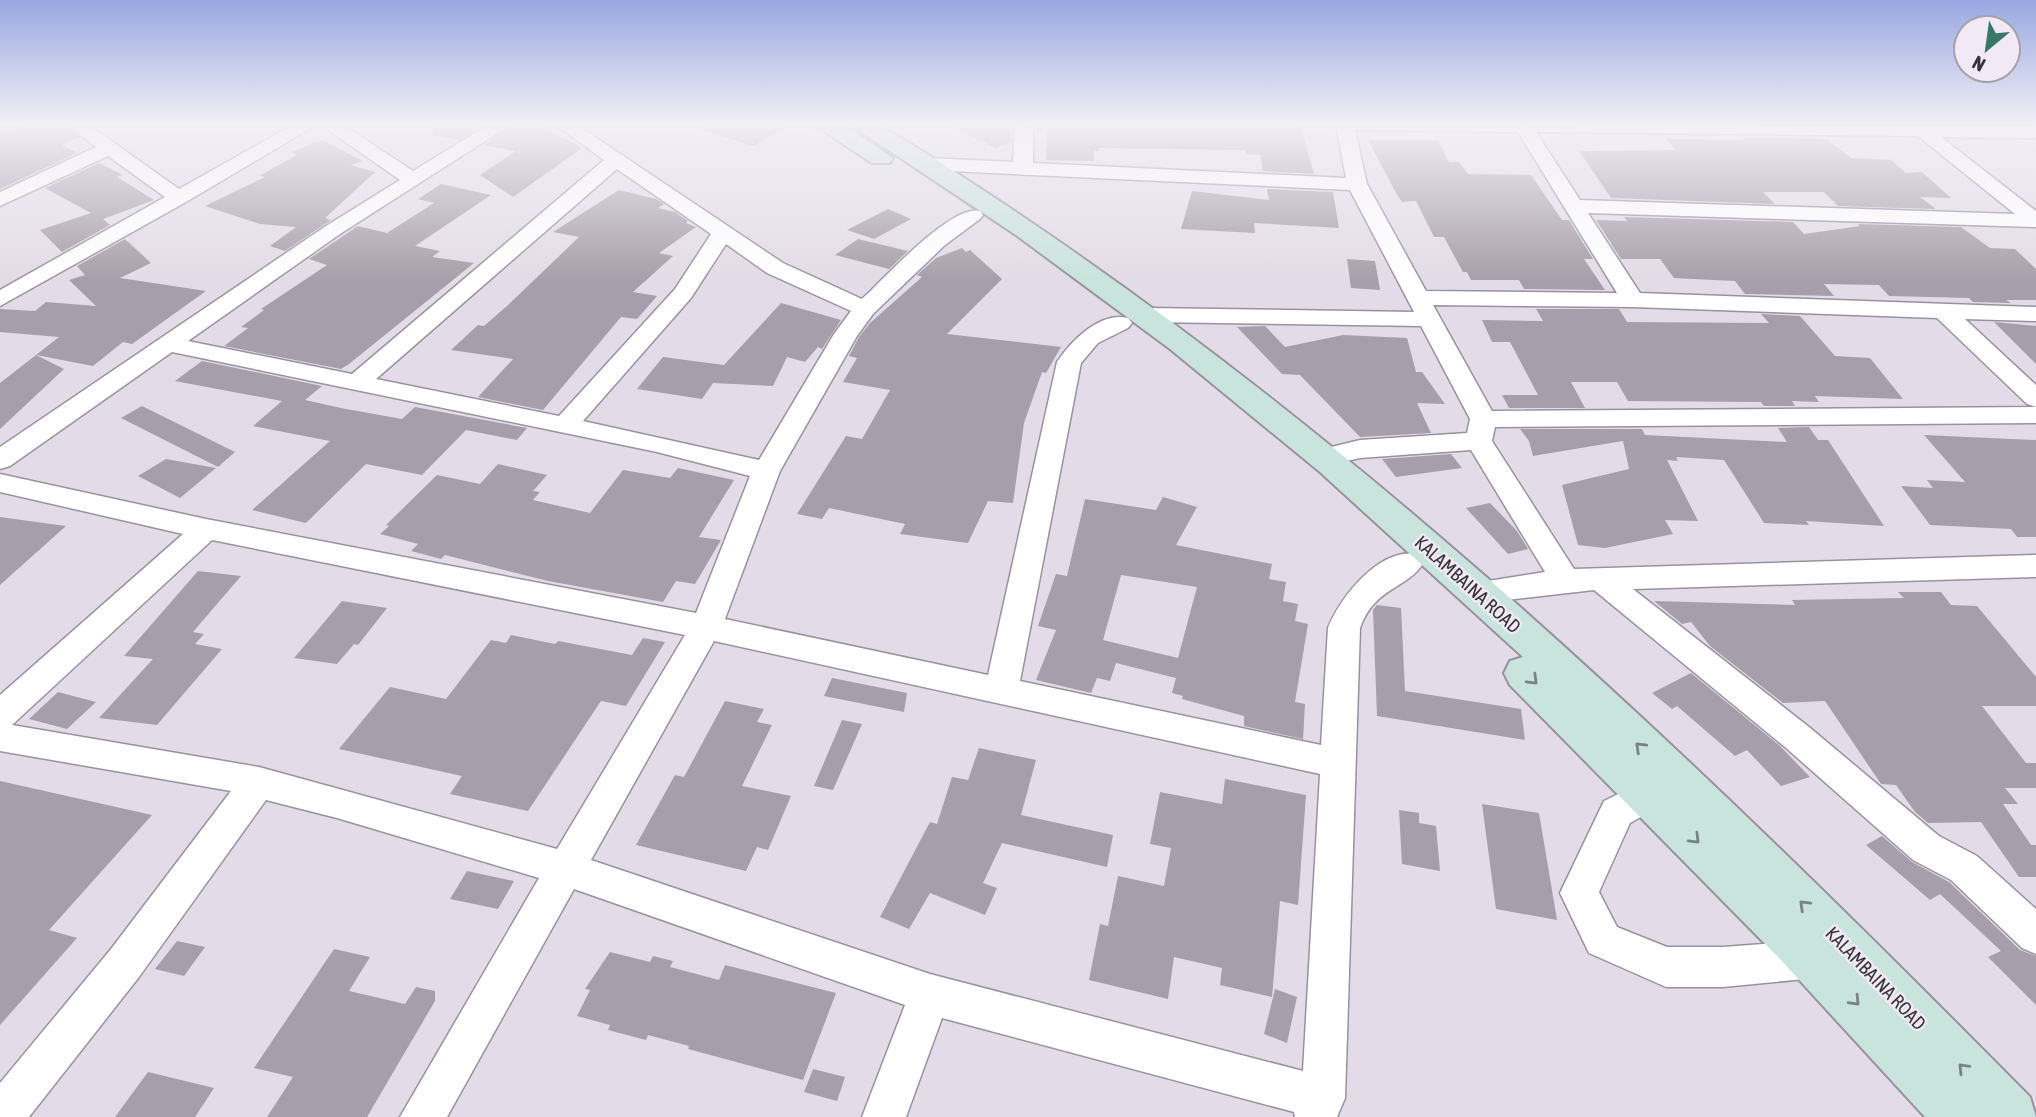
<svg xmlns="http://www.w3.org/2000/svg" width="2036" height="1117" font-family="'Asap Condensed',sans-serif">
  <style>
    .building { fill: #a69eaa; fill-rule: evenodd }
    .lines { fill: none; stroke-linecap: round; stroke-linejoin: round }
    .minor-casing { stroke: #99929e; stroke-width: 3 }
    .secondary-casing { stroke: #99929e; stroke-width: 4 }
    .minor { fill: #fff; fill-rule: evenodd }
    .secondary { fill: #c9e4dd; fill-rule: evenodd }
    .oneway { stroke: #788382 }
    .labels { text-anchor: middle; stroke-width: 5; stroke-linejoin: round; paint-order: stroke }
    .street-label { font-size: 19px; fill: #363338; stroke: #f1e9f6 }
  </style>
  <rect width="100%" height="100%" fill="#e3dce8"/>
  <path class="building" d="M30,125H65L80,137L62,145L77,153L0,189V129L10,132Z
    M434,125H483L459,140L433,135Z
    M513,125H540L582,148L513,197L480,175L516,151L484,145Z
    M704,125H790L753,146L703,130Z
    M950,125H1012L1011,142L995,148Z
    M1036,125H1300L1314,174L1263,171L1260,155L1246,154L1245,150L1099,148V151H1094V161L1046,160L1047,128L1036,133Z
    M1742,137L1827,139L1851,158L1891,160L1906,173L1922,172L1951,198L1920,197L1936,209L1838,206L1824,192H1763L1775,204L1611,198L1579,151L1676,150L1666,139L1745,140Z
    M322,140L363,161L351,165L375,172L325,218L331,220L285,251L270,246L296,227L260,224L205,206L265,177L259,176L297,155L291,152Z
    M1368,140H1438L1449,162H1459L1468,174L1531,175L1562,220H1569L1593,259H1584L1605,290L1524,289L1519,280H1471L1467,272H1463L1444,237H1434L1416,201L1402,202L1396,193Z
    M99,163L123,175L117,177L154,200L103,219L110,225L62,252L40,230L91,213L45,188Z
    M441,184L491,195L415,246L440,251L432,257L474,263L349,364L341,369L224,346L248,328L241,327L264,310L261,309L327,265L309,259L358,226L387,233L434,203L418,199Z
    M1267,189L1333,192L1339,228L1254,223L1255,233L1181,229L1192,191L1269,200Z
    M619,190L656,199L664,204L658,208L675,212L688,221L686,223L696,227L659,253L673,256L633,292L657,296L637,319L621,317L543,410L478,397L513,359L451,350L478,325L484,326L507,306L579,237L553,232Z
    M888,209L911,219L874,239L847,230Z
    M1624,217L1793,222L1804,234L1860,226L1858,224L1961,227L1990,248L2015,249L2036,269V300H2006L2011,303L1973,302L1969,298L1889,296L1879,285L1824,284L1834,296L1745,294L1735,281L1674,278L1660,259H1621L1596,220L1627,221Z
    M125,239L151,263L120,278L206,291L132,344L123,342L93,366L36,355L59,337L0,332V309L35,311L46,302L96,306L69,280L85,275L77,266Z
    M858,239L908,251L889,269L835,255Z
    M962,248L966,252L970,250L1002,279L947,334L1061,347L1046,373L1042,372L1024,423L1013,503L988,501L968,543L900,534L905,524L829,508L822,519L797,514L846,436L862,439L890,390L843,382L857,358L849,356L859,337L870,323L922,277L917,275L936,258Z
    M1347,259L1375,261L1380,290L1351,288Z
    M781,303L841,320L822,349L818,347L805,362L787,357L773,386L713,383L702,399L637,389L663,357L724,365Z
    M1536,309H1619L1627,322L1769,323L1761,314L1800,316L1835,356L1870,358L1903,399L1815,396L1819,402L1792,401L1795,406H1764L1761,402L1628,401L1617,382H1571L1585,408H1509L1502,395H1538L1510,342H1492L1482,320L1543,321Z
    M1994,322L2036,326V364Z
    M1265,326L1285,347L1343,335L1407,338L1416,372H1422L1445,404L1417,403L1431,433L1360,437L1300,375L1282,374L1237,327Z
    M36,355L64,369L0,429V383Z
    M202,361L322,386L305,400L341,408L402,419L415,407L527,428L517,440L466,430L422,475L366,464L306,523L252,510L330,441L253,426L282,401L175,381Z
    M142,406L235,452L218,467L121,418Z
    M1809,427L1818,440H1828L1884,526L1806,521L1809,525L1764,523L1724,460L1676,457L1678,461L1667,460L1698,521L1665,520L1673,534L1605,548L1578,545L1562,485L1629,469L1623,441L1533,456L1529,441L1520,429H1642L1645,435L1787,442L1778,428Z
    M1924,435L2036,440V537H2017L2011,529L1930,525L1901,486L1933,488L1927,480L1965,482Z
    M1451,454L1462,468L1396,477L1382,459Z
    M166,459L216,468L180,498L138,476Z
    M498,464L547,475L533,491L540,492L533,500L590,513L623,470L670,478L678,468L734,480L699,537L721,540L695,584L676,581L663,602L548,581L445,555L441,559L411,551L418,544L380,534L389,526L386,525L437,475L480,484Z
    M1163,497L1197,507L1176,545L1272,564L1269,579L1286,582L1283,601L1298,604L1295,621L1308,624L1295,702L1305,704L1303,739L1244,726V716L1182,699L1183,696L1172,693L1176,678L1116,663L1110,681L1097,678L1091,693L1036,680L1056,630L1038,626L1056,574L1067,576L1085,499L1156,510ZM1121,575L1197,587L1178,658L1103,640Z
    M1490,503L1517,531L1528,549L1508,554L1466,508Z
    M0,517L66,526L0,585Z
    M198,571L241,576L193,632L204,634L195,644L222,649L157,725L99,718L153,659L124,656Z
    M1898,592H1941L1951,605L1977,606L2036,677V706H1982L2026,763H2036V788H2005L2018,804H2003L2031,845H2036V877H2019L1981,822L1928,823L1915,812L1896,785L1881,784L1825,701L1783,703L1710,646L1691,622L1682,624L1654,601L1795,605L1792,600L1904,598Z
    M342,601L387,608L358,645L354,644L337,664L294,658Z
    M1377,605L1401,608L1405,691L1521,709L1525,740L1377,716L1373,610Z
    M511,635L555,644L558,641L632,655L643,638L665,642L626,706L601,701L528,811L450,794L462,776L339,749L390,687L446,699L491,640L506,643Z
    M1691,673L1779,745L1810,777L1781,786L1747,750L1735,756L1677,706L1672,709L1652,693Z
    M832,678L907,693L904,712L824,696Z
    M58,692L96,702L67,729L29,719Z
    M725,701L764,709L757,722L772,725L742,786L791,796L768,850L757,847L746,871L636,845L675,775L684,777Z
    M842,720L862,724L833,790L814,786Z
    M979,748L1036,760L1021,815L1113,835L1107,867L1002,843L983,883L997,888L985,915L930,893L909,929L880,917L930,822L937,824L952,777L968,780Z
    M1225,779L1306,795L1298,905L1280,901L1272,997L1220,985L1222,968L1174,957L1168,999L1089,980L1100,924L1108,926L1118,876L1164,886L1171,848L1150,844L1160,792L1222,804Z
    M0,781L152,815L49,930L77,938L0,1025Z
    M1482,804L1539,813L1557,920L1496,909Z
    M1399,810L1419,813V823L1436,826L1440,871L1402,864Z
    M1882,836L1912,862L1949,882L2020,950L2036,956V1005L1988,957L2001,951L1940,894L1930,900L1866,845Z
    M467,871L514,881L498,909L450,899Z
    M177,941L205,947L184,976L155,969Z
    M334,949L370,957L349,991L405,1004L416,987L435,991V1001L367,1117H267L293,1077L254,1068Z
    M610,952L650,962L653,956L673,961L670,967L719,980L725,965L836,993L803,1080L688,1049L689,1046L648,1035L646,1040L608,1030L610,1025L577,1016L590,990L585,989Z
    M1275,989L1297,997L1287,1043L1264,1034Z
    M813,1069L845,1077L837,1101L804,1092Z
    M148,1072L214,1088L195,1117H115Z"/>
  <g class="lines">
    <g class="minor-casing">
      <path id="minor" d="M68,125H89L179,189L293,125H316L186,202L0,306V290L165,197L108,156L0,206V192L96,147Z
        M321,125H343L413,171L488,125H510L340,234L188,341L352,374L604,160L556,125H577L783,263L862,299C884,279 952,203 980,211L983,215L980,219L945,245L873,314L857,336L780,471L725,619L988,675L1057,362C1071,341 1100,311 1128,318L1132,323L1128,328L1098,343L1081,363L1020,681L1321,745L1328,628C1340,597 1382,544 1420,555L1424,562C1407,590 1375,586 1360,628L1345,1098L1337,1117H1295L1294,1112L942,1018L906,1117H862L905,1005L574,889L447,1117H400L539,878L337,818L266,800L139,977L29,1117H0V1083L111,949L231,791L0,751V695L183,534L0,492V474L206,519L696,613L750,476L657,452L172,352L10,466L0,469V447L326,226L400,180ZM617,169L711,234L675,289L559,416L376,379ZM726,244L767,273L851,311L834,334L759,460L583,421L691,298ZM212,540L685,635L557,849L259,767L12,725ZM714,641L1320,774L1303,1071L930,974L591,860Z
        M1015,125H1033V163L1346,178L1336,125L2036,126V138L1941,137L2036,211V227L1588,213L1640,293L2036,307V321L1965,319L2036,385V407L2027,404L1937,318L1633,307L1433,305L1492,411L2036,407V423L1495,427L1492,441L1574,569L2036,555V577L1633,589L1809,727L1939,836L1977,856L2036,909V954L2022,948L1951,880L1913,860L1785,747L1594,590L1480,603L1469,600L1465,592L1469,584L1545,572L1471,450L1360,458L1325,466L1315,463L1311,457L1315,451L1360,440L1467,433L1470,419L1421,326L1147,322L1139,320L1135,315L1139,310L1147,308L1414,312L1350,190L928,170L918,164L928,158L1013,162ZM1355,130L1518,132L1617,293L1426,291L1367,184ZM1536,132L1918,136L2015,214L1580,200Z
        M1649,779L1662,783L1667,794L1662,805L1630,823L1599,892L1617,927L1667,947H1723L1815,940L1829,945L1835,959L1829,973L1815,978L1723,987H1666L1589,953L1560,893L1604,801Z"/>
    </g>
    <g class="secondary-casing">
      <path id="secondary" d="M814,125H843L893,158L890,163H872Z
        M851,125H880C1311,387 1677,740 2030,1097L2036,1117H1925L1780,959L1510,685L1504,673L1510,661L1523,657L1320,472L1170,349L1016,235Z"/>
    </g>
    <use href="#minor" class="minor"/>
    <use href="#secondary" class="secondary"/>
  </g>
  <defs><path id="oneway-chevron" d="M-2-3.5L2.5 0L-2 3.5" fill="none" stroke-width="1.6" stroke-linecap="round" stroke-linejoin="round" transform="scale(1.75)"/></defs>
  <g class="oneway">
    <use href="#oneway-chevron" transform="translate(1533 680) rotate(45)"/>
    <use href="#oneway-chevron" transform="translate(1640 747) rotate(-136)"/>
    <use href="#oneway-chevron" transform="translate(1695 839) rotate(45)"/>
    <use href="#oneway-chevron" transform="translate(1804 905) rotate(-136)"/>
    <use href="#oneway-chevron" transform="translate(1855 1001) rotate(47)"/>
    <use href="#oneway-chevron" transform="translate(1963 1068) rotate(-134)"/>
  </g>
  <linearGradient id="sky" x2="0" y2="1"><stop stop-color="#97a8e1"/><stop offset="0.44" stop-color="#f2eff5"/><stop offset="1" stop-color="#f2eff5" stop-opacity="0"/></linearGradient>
  <rect width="2036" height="281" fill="url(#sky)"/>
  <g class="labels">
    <g class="street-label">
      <text transform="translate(1468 584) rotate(42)" y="7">KALAMBAINA ROAD</text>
      <text transform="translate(1876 978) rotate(46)" y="7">KALAMBAINA ROAD</text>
    </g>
  </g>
  <g transform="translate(1987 49) rotate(209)"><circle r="33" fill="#f1e9f6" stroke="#a6a0aa" stroke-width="2"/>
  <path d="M0-5L12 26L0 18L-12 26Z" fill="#387867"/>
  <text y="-10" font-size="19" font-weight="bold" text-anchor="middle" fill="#363338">N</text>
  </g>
</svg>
